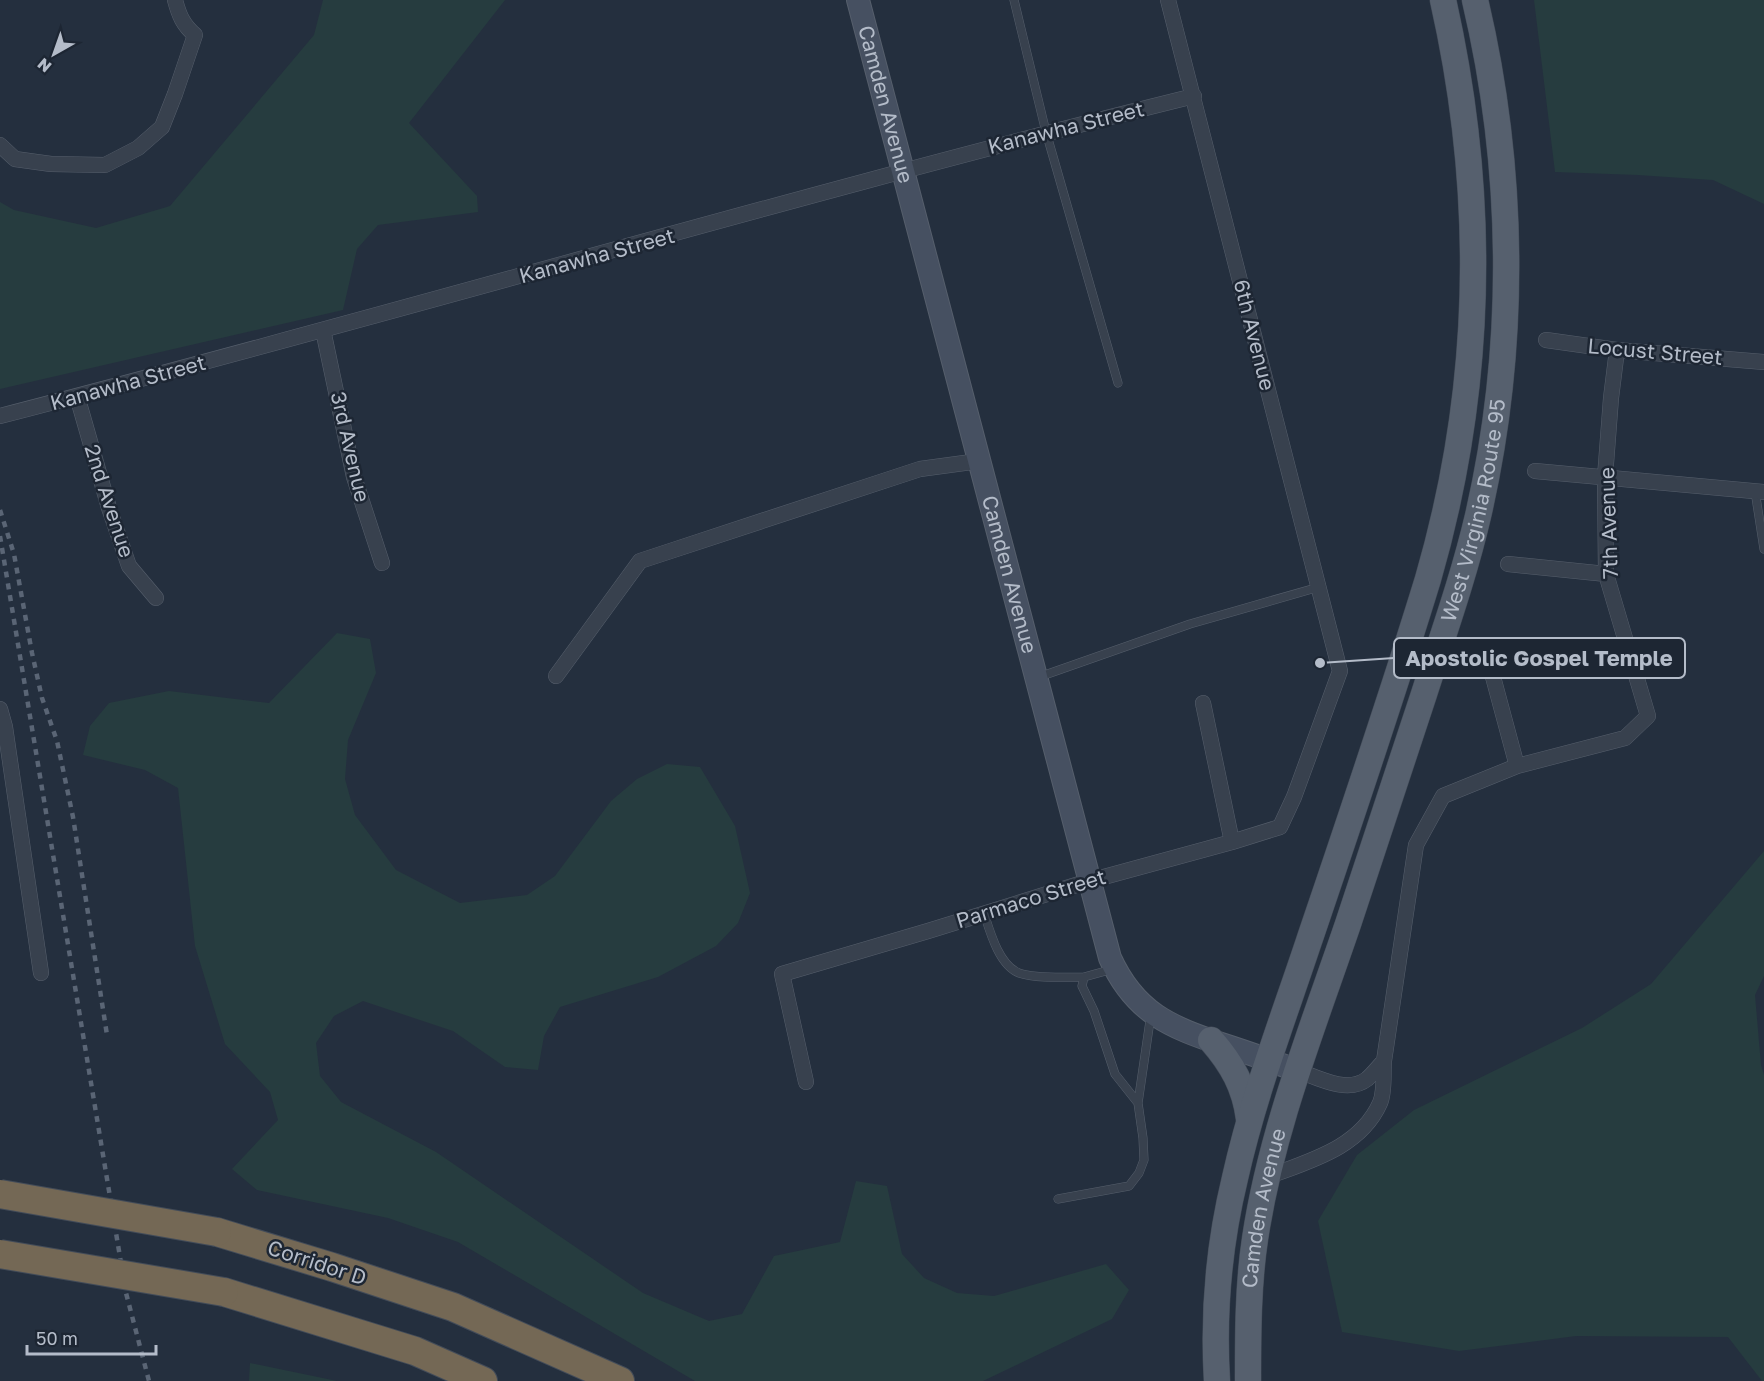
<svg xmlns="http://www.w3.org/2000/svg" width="1764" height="1381" font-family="'Golos Text',sans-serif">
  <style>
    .green { fill: #263c3f }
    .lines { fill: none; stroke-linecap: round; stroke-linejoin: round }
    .lane-casing { stroke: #565f6c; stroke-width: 9 }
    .street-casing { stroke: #565f6c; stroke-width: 16 }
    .secondary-casing { stroke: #565f6c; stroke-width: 24 }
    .primary-casing { stroke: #414a57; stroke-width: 27 }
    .highway-casing { stroke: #434c59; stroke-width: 30 }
    .lane { stroke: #38414e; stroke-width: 8 }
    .street { stroke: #38414e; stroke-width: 15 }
    .secondary { stroke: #465061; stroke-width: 22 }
    .primary { stroke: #56606e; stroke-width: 26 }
    .highway { stroke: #746855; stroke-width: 28 }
    .rail { stroke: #5a6575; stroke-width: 4.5; stroke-dasharray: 6 6; stroke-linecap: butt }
    .highway-bridge-casing { stroke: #434c59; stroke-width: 30; stroke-linecap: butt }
    .highway-bridge { stroke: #746855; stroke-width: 28 }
    .labels { text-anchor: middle; stroke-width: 5; stroke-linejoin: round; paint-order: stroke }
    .street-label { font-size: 21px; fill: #b4bcc9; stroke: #1d2633 }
    .leader { fill: none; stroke: #b4bcc9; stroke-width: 2 }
    .callout-dot { fill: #b4bcc9; stroke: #1d2633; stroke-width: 2 }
    .callout { fill: #1d2633; stroke: #b4bcc9; stroke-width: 2 }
    .callout-label { font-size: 22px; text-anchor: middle; font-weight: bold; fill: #b4bcc9 }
  </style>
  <rect width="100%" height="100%" fill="#242f3e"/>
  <path class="green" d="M323,0H505L409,123L477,196L478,212L378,225L357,249L343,310L0,389V202L14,210L96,228L170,206L314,35Z
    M1534,0H1764V204L1713,180L1638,175L1555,172Z
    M337,633L370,639L376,673L348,740L345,779L355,815L396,870L460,903L527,895L555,876L611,801L637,779L667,764L700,767L735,826L750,893L738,923L716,946L658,977L560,1007L544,1036L538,1070L505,1067L453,1031L363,1001L334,1016L316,1043L320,1076L341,1102L436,1152L643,1293L709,1321L742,1314L774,1256L840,1242L856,1181L887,1186L902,1254L924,1278L957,1293L994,1296L1106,1264L1129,1290L1112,1319L983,1381H695L458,1242L388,1218L257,1190L232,1169L278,1120L270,1092L225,1044L195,946L178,788L145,770L83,755L90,726L109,703L169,691L269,703Z
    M1764,851V976L1755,995L1761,1065L1764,1075V1381H1762L1728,1337L1576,1336L1459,1351L1342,1332L1318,1221L1357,1155L1414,1110L1582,1028L1651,984Z
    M250,1363L337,1381H249Z"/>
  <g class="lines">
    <g class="lane-casing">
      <path id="lane" d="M1014,0L1046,132L1118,383
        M1755,491L1764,549
        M1039,677L1190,624L1319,587
        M984,913C990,932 999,965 1019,973C1036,979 1066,977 1084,977
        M1113,969L1084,977L1082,986L1094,1011L1115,1074L1138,1103
        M1058,1199L1129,1186L1139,1173L1144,1160L1143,1138L1138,1103L1151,1014"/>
    </g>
    <g class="street-casing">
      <path id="street" d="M0,145L15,159L51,164L105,165L138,148L162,127L175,94L195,35C183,25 179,15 175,0
        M323,330L354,477L382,563
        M1546,340L1617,350L1764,362
        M77,396L109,508L129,566L156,598
        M0,416C399,313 794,195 1194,96
        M1535,471L1764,492
        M1508,564L1606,574
        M1489,662L1517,766
        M556,676L640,561L920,469L979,461
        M1203,703L1232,842
        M0,709L5,727L41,973
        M1299,1071C1318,1078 1348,1094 1367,1079C1373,1074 1378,1067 1384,1061L1416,845L1443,796L1517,766L1625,738L1648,716L1606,574L1605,477L1611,398L1617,350
        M806,1082L782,974L928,931L1089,881L1232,842L1280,827L1294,797L1340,671L1168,0
        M1267,1177C1309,1161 1360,1148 1380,1103C1385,1092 1383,1074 1384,1061"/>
    </g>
    <g class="secondary-casing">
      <g id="secondary">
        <path id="s1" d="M858,0L1110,958C1135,1013 1170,1027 1224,1045C1249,1053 1274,1062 1299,1071"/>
      </g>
    </g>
    <g class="primary-casing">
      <g id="primary">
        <path d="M1211,1040C1232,1064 1245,1087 1249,1119"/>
        <path d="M1217,1381C1213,1314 1219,1244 1235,1178C1253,1097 1283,1019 1309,941C1350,820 1391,700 1428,579C1484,386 1487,195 1443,0"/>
        <path id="s2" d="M1248,1381C1248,1334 1248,1285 1255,1239C1271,1131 1313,1027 1348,924C1373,847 1399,771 1424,694C1443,635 1464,576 1478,516C1517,347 1515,169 1475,0"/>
      </g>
    </g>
    <g class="highway-casing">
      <path id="highway" d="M217,1232L332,1267L453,1307L620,1381
        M224,1292L415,1351L483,1381"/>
    </g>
    <use href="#lane" class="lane"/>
    <use href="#street" class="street"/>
    <use href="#secondary" class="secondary"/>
    <use href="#primary" class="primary"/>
    <use href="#highway" class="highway"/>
    <path class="rail" d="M0,510L14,554L32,653L42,698L57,741L73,817L107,1035
      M0,536L126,1293L149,1381"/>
    <g class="highway-bridge-casing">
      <path id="highway-bridge" d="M0,1194L217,1232
        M0,1254L224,1292"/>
    </g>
    <use href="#highway-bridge" class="highway-bridge"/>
  </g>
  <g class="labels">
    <g class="street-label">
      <text dy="7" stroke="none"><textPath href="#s1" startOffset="108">Camden Avenue</textPath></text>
      <text transform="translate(1066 128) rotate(-14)" y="7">Kanawha Street</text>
      <text transform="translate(597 256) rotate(-15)" y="7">Kanawha Street</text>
      <text transform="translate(1254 335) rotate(76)" y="7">6th Avenue</text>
      <text transform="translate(1655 352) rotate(5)" y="7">Locust Street</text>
      <text transform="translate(128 383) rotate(-15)" y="7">Kanawha Street</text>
      <text transform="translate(350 447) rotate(77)" y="7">3rd Avenue</text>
      <text transform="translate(109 501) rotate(72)" y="7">2nd Avenue</text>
      <text dy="7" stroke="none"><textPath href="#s2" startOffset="904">West Virginia Route 95</textPath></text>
      <text transform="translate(1609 523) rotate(-92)" y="7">7th Avenue</text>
      <text dy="7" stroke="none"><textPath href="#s1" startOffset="594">Camden Avenue</textPath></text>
      <text transform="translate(1031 899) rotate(-17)" y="7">Parmaco Street</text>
      <text dy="7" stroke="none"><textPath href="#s2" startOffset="174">Camden Avenue</textPath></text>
      <text transform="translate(317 1263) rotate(18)" y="7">Corridor D</text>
    </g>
  </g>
  <path class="leader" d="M1320 663L1394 658"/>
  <circle class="callout-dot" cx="1320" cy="663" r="6"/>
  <rect class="callout" x="1394" y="638" width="291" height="40" rx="6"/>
  <g class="callout-label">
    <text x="1539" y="666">Apostolic Gospel Temple</text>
  </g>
  <g transform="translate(54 54) rotate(220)" stroke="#1d2633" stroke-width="4.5" paint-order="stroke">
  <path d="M0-4.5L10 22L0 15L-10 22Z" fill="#b4bcc9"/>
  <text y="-9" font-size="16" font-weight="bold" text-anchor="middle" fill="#b4bcc9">N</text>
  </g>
  <path d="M27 1345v9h129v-9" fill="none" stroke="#b4bcc9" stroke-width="3"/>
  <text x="36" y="1345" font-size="18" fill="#b4bcc9" stroke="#1d2633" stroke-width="4.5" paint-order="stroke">50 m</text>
</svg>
